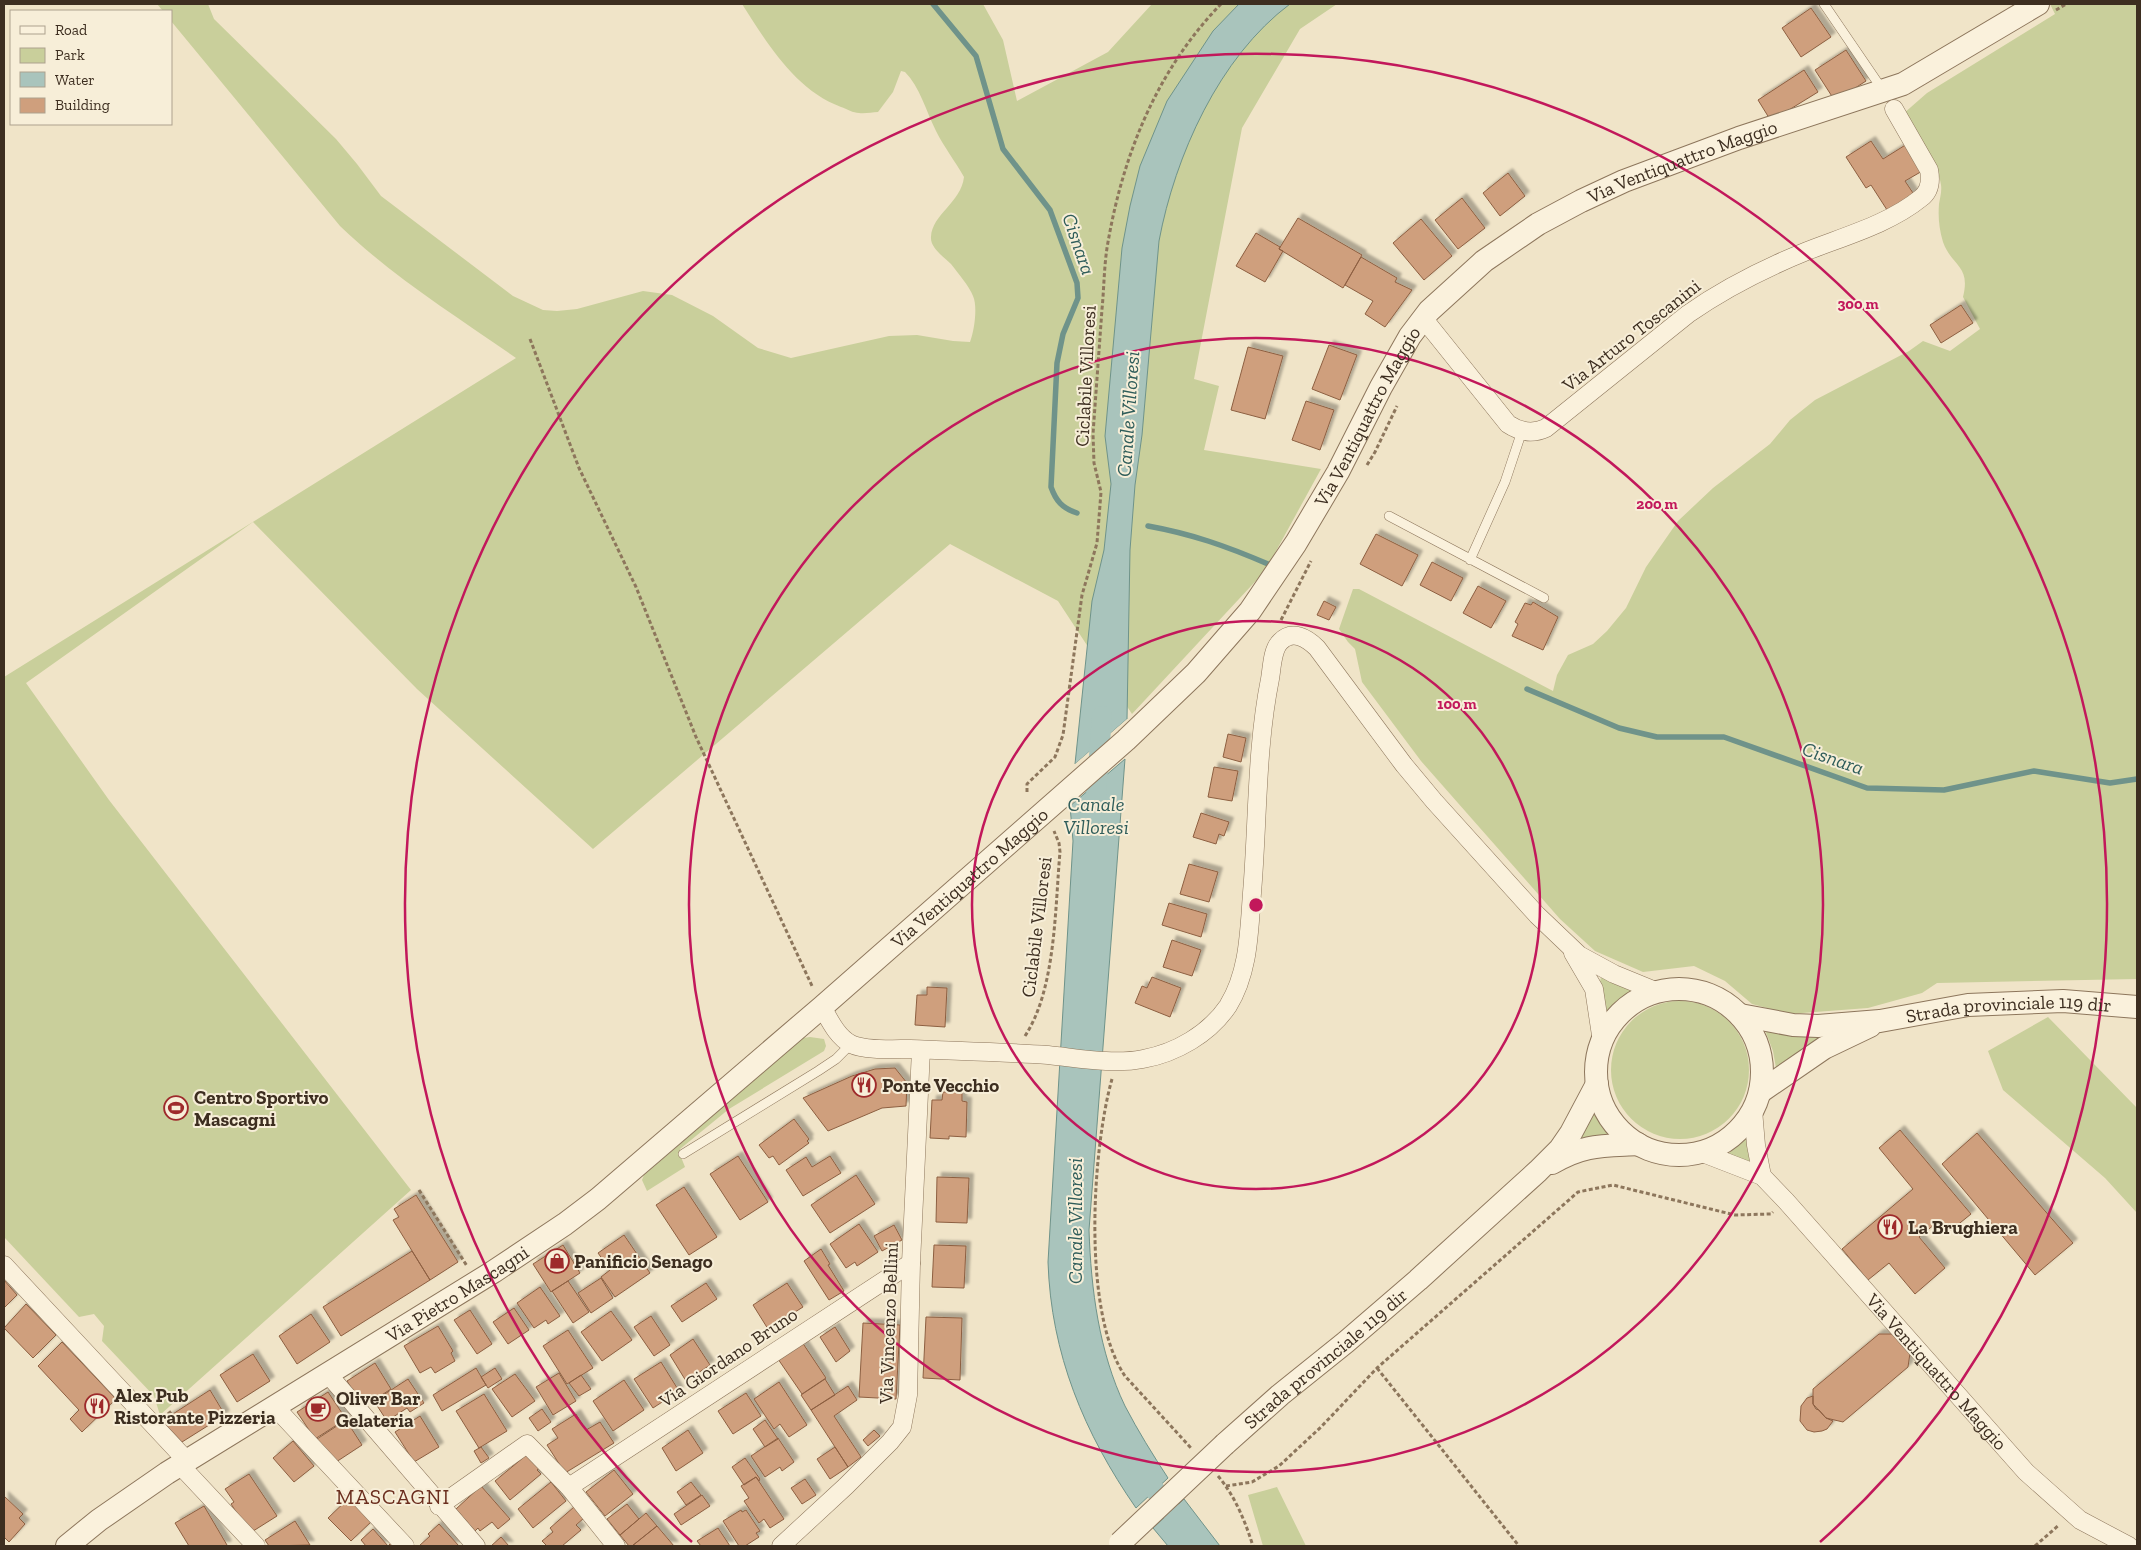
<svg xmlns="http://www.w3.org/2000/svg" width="2141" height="1550" font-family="'Zilla Slab',serif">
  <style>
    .green { fill: #c9cf9b }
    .water { fill: #a9c4bc; stroke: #6f938a }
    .pier { fill: #f0e4c8 }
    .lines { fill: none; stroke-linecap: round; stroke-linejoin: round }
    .stream { stroke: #6f938a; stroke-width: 5.5 }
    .canal { stroke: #a9c4bc; stroke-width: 20 }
    .building { fill: #cf9f7d; stroke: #8d5f41; filter: url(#shadow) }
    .service-casing { stroke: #8d765c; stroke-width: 10 }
    .minor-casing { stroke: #8d765c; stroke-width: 19 }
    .tertiary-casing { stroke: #8d765c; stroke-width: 24 }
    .path { stroke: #8d765c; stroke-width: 3; stroke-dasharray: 4 2.5; stroke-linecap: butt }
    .service { stroke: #faf1dc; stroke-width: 9 }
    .minor { stroke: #faf1dc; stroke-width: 18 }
    .tertiary { stroke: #faf1dc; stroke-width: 22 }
    .tertiary-bridge-casing { stroke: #8d765c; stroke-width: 24; stroke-linecap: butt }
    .tertiary-bridge { stroke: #faf1dc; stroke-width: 22 }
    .ring { fill: none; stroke: #c2185b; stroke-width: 2.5 }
    .labels { text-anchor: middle; stroke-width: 4; stroke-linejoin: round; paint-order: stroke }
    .street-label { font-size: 19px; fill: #3d2e20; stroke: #f7eed8 }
    .poi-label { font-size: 19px; font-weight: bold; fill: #3d2e20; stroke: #f7eed8; text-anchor: start }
    .water-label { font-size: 20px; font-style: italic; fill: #2f5d5a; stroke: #f7eed8 }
    .quarter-label { font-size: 21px; letter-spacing: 1px; fill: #6b2e1e; stroke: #f7eed8 }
    .centre { fill: #c2185b; stroke: #f7eed8; stroke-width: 2.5 }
    .ring-label { font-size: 15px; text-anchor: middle; font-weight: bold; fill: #c2185b; stroke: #f7eed8; stroke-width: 4; stroke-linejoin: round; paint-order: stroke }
  </style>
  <defs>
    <filter id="shadow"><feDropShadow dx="4.5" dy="-4.5" stdDeviation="1" flood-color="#0004"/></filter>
  </defs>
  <rect width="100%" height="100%" fill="#f0e4c8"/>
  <path class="green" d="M157,4H208L214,19L336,139L357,164L381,196L513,296L543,310L557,311L577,309L643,291L672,295L713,316L758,348L791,358L889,336L917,335L953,341L970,342C974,332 978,307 973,296C969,286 958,273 951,264C944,257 930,248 931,237C932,214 961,203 964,177C955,161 944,147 936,131C926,111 920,87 905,72L901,71L893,92L878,112C872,112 865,114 859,113C853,113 847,109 841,107C795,90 767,43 742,4H983L1003,40L1017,101L1108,52L1152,4H1337L1300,29L1242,128L1194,379L1219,386L1204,450L1321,469L1265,571L1132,714L1058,601L950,544L593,849L417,689L253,522L26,683L109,800L411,1190L160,1415L154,1396L102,1341L104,1326L94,1314L79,1317L4,1237V677L516,358C456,316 393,277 340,226L171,21V11H163Z
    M2050,4H2137V979L1937,983L1922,993L1868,1008L1789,1014L1752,1004L1725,981L1694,966L1643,972L1595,951L1560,919L1421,761L1362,682L1355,649L1348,642L1339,629L1353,589H1359L1553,691L1557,675L1568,655L1593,644L1607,631L1626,608L1646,567L1678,521L1713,488L1770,444L1790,420L1815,400L1909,351L1923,341L1950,351L1980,329L1963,297C1971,265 1952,267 1943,242C1939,229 1938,217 1939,204C1940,198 1942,191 1941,185C1939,164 1914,132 1903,114L1927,93L2055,14Z
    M1601,977H1604L1631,990L1607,1012L1600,982Z
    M1611 1070a69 69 0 1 1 138 0a69 69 0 1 1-138 0Z
    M2048,1017L2137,1108V1213L2105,1178L2003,1090L1988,1051Z
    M1765,1030L1823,1037L1776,1068L1773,1051Z
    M810,1037L824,1039L826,1046L824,1051L729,1109L680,1149L681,1157L685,1167L647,1191L642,1180L644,1175L803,1038Z
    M1594,1107L1613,1136L1573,1149Z
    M1748,1136L1751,1164L1731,1157L1729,1153Z
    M1277,1487L1306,1546H1263L1248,1495Z"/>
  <path class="water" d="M1239,4H1290C1219,57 1175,156 1159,241L1142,435L1135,485L1130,550L1127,719L1075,764L1092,601L1104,550L1111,484L1105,436L1122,248L1130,206L1140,166L1167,101L1213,31Z
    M1125,759L1089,1230C1091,1289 1099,1352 1125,1406C1138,1431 1153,1455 1168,1478L1136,1508C1084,1433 1051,1354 1048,1262L1073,841L1070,806Z
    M1184,1499L1220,1546H1168L1153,1528Z"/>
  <path class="pier" d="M1127,719V722L1074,767L1075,764Z"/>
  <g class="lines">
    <path class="stream" d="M933,4L976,56L1003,149L1050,210L1077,283L1078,298L1063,334L1057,363L1051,487C1056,501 1062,508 1077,513
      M1148,526C1192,534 1226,546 1268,564
      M1527,689L1619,728L1657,737H1724L1867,788L1944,790L2034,771L2110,783L2137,779"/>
    <path class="canal" d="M1095,809L1102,716
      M1138,1468L1198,1546"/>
  </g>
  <path class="building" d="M1811,8L1831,37L1801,57L1782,28Z
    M1846,50L1866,81L1835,101L1815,70Z
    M1804,70L1818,92L1771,121L1758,100Z
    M1871,141L1883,159L1907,144L1924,170L1905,181L1915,196L1889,213L1871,185L1866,188L1846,157Z
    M1508,173L1525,196L1500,216L1483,193Z
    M1462,198L1485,228L1458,249L1435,220Z
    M1298,218L1362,255L1343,288L1279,249Z
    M1421,219L1452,256L1424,280L1393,243Z
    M1256,233L1280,247L1279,249L1283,251L1265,282L1236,266Z
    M1361,257L1397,278L1395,282L1412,290L1385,327L1365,314L1373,301L1345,285Z
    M1961,305L1973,323L1941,343L1930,325Z
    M1329,345L1357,355L1340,400L1312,389Z
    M1248,347L1283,356L1265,419L1231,410Z
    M1306,401L1334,410L1320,450L1292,440Z
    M1376,534L1418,555L1402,586L1360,564Z
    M1432,562L1463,578L1451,601L1420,585Z
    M1478,586L1506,601L1491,628L1463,613Z
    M1324,601L1336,607L1329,620L1317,615Z
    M1533,602L1558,617L1543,650L1512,636L1518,624L1515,622L1525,603L1531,605Z
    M1228,734L1246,738L1241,762L1223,757Z
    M1214,767L1238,771L1232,801L1208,797Z
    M1201,813L1229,822L1224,836L1219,834L1216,844L1193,837Z
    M1189,864L1218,872L1209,902L1180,894Z
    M1169,903L1207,914L1201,937L1162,925Z
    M1172,940L1201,950L1192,976L1163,967Z
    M1152,977L1181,988L1170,1017L1135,1003L1142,986L1147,988Z
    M927,987L947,988L945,1027L915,1025L917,995H927Z
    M895,1068L907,1083L906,1106L882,1108L828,1131L803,1098L852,1076L875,1069Z
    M943,1092L962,1093V1101L967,1102L966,1137L949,1136V1139L930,1138L932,1100H942Z
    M794,1119L809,1139L807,1141L809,1143L779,1165L773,1156L769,1158L759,1145Z
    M1900,1130L1971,1214L1950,1231L1940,1220L1919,1237L1945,1268L1915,1294L1889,1263L1868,1280L1842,1249L1913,1189L1879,1148Z
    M1977,1133L2073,1243L2035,1275L1942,1164Z
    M738,1156L768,1202L740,1220L710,1174Z
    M830,1156L841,1173L803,1196L786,1170L806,1157L812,1167Z
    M856,1175L875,1204L830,1233L811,1205Z
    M937,1177L969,1178L967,1223L936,1222Z
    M684,1187L717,1237L689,1255L656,1205Z
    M416,1195L458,1262L430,1280L393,1220L399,1217L394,1209Z
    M859,1224L878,1252L857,1266L855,1262L846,1268L830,1244Z
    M894,1225L902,1240L882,1251L874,1236Z
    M624,1235L650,1273L615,1297L601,1277L610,1270L598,1253Z
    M563,1245L580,1273L551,1292L533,1264Z
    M934,1245L966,1246L964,1288L932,1287Z
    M821,1249L830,1264L828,1265L844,1291L829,1300L804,1261Z
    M412,1251L430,1280L341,1336L323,1307Z
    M601,1278L613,1298L591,1313L578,1293Z
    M4,1280L17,1295L4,1308Z
    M568,1281L589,1312L573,1323L552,1291Z
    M706,1283L717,1299L682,1322L671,1306Z
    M787,1283L803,1307L768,1329L753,1305Z
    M540,1287L560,1316L548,1324L546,1320L534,1328L517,1303Z
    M26,1304L56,1335L33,1358L4,1328Z
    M514,1308L529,1330L508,1344L493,1322Z
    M470,1310L492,1344L477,1354L454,1320Z
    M611,1311L632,1340L602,1361L581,1332Z
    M311,1314L330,1342L297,1364L279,1336Z
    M651,1316L670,1345L654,1356L634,1327Z
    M926,1317L962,1318L960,1380L923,1378Z
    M863,1323L900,1325L896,1399L859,1397Z
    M438,1326L453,1351L451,1353L455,1361L435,1373L431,1367L420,1373L404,1346Z
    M835,1327L850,1351L836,1362L820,1337Z
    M568,1330L593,1368L567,1384L543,1346Z
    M1879,1334H1894L1910,1353L1908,1367L1843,1422L1826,1418L1813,1404V1389Z
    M693,1339L710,1365L686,1381L670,1355Z
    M62,1342L116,1399L82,1432L70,1419L79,1410L38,1366Z
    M802,1342L826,1378L802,1394L778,1359Z
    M253,1354L270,1381L237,1402L220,1375Z
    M661,1362L679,1391L653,1408L634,1379Z
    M375,1363L391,1389L363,1407L347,1381Z
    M476,1368L486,1385L442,1411L433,1395Z
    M495,1368L502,1379L488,1388L481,1377Z
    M559,1373L576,1401L553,1415L536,1387Z
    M515,1374L535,1401L512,1417L492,1389Z
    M581,1375L591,1389L579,1396L569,1383Z
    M408,1379L424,1403L410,1412L407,1408L387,1421L374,1401Z
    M825,1379L835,1395L811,1410L801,1395Z
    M624,1380L644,1410L613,1431L593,1401Z
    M779,1382L807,1425L789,1437L780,1424L774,1429L754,1399Z
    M848,1386L857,1400L834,1416L861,1457L848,1467L811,1410Z
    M210,1390L225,1415L182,1442L162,1421Z
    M328,1392L346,1419L315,1439L297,1412Z
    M746,1393L761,1416L733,1434L718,1411Z
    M484,1394L507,1431L479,1448L456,1411Z
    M1813,1396V1404L1816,1409L1819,1410L1826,1418L1833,1421L1827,1429L1822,1431L1814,1432L1807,1430L1800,1421L1801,1406L1807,1398Z
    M542,1409L551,1422L538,1431L529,1418Z
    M576,1414L586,1430L600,1422L614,1443L565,1473L547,1445L558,1438L552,1429Z
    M420,1416L439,1447L414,1462L395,1432Z
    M346,1420L362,1445L333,1464L317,1439Z
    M765,1420L778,1439L765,1447L753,1429Z
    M688,1430L703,1453L676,1471L662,1448Z
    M874,1430L880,1436L868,1446L863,1440Z
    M778,1438L794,1462L782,1471L780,1467L765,1477L751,1456Z
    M293,1441L314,1466L294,1482L273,1458Z
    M481,1447L489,1458L481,1463L474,1451Z
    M835,1447L848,1467L830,1479L817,1459Z
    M530,1452L542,1466L537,1470L541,1474L510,1500L495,1481Z
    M745,1458L760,1479L759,1481L756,1477L744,1485L732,1467Z
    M614,1470L633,1494L605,1516L586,1492Z
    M249,1474L277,1516L250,1533L231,1504L234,1502L225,1489Z
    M756,1477L784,1519L770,1528L764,1519L759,1523L744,1501L749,1498L741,1486Z
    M805,1479L816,1495L802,1504L791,1488Z
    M551,1482L566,1501L533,1528L518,1509Z
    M691,1482L701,1495L686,1505L677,1492Z
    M481,1486L510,1519L498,1529L492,1522L480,1531L478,1528L475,1531L456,1509Z
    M702,1495L710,1506L681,1525L674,1514Z
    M4,1496L23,1514L19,1518L25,1524L9,1542L4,1537Z
    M349,1498L372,1521L351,1541L328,1518Z
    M627,1504L639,1519L620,1535L607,1519Z
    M204,1506L227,1545L226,1546H189L175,1523Z
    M574,1507L584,1518L576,1525L581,1530L562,1546H547L542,1541L553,1532L550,1528Z
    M741,1510L742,1512L746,1510L760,1531L756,1533L759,1537L745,1546H739L723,1521Z
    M646,1513L657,1526L632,1546H629L620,1535Z
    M295,1521L310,1545L269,1546L265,1540Z
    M439,1524L459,1546H419L430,1536L428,1534Z
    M657,1526L674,1546H632Z
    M718,1528L730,1546H701L697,1541Z
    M373,1529L388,1546L392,1542L395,1546H366L361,1540Z
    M501,1537L509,1546H491Z"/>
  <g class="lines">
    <g class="service-casing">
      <path id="service" d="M1824,4L1882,89
        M1389,516L1544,598
        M1470,560L1505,482L1522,431
        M683,1154L818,1071L836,1059L851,1044"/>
    </g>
    <g class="minor-casing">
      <g id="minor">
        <path d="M1423,318L1508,424C1520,432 1533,434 1546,428L1688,314C1725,288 1765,268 1807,251C1845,236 1889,224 1921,198C1930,191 1931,180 1929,170L1894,109"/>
        <path d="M1573,953L1594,989L1602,1042"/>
        <path d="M822,1007C829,1019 837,1037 851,1044C865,1051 894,1049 910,1049C956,1051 1002,1052 1048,1055C1078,1058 1113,1065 1143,1059C1176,1053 1209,1034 1228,1006C1249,972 1249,932 1252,893C1258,822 1256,749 1270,679C1272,668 1272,650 1280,642C1292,629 1307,638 1317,648L1404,765L1434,801L1537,915L1579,955L1614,974L1658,992"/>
        <path d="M1753,1110L1756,1145L1762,1176"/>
        <path id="s1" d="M1700,1152L1762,1176L1786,1201L2026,1472L2080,1520L2129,1546"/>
        <path d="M4,1265L187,1461"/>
        <path d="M327,1373L476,1546"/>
        <path d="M274,1406L405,1546"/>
        <path d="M180,1465L256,1546"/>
        <path d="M569,1487L911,1263"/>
        <path d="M439,1506L527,1444L569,1487L616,1546"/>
        <path d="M781,1546L846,1486L890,1442L902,1427L908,1395L911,1263L921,1050"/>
      </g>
    </g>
    <g class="tertiary-casing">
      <g id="tertiary">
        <circle cx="1679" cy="1072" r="83"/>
        <path id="s2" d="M1740,1015L1793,1025L1818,1026L1880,1021L1968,1005L2063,1001L2137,1007"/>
        <path d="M1760,1092L1824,1048L1870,1026"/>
        <path d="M1552,1163C1584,1144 1603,1146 1638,1144"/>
        <path id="s3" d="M1225,1444L1280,1395L1346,1342L1418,1280L1538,1171L1560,1149L1571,1133L1597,1084"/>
        <path id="s4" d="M67,1546L99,1520L167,1473L493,1272L565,1224L598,1199L822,1007L1126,740L1196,673L1250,611L1296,543L1338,472L1381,387L1410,336L1429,311L1484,261L1538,224L1581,201L1624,181L1739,138L1903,84L2038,4"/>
      </g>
    </g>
    <path class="path" d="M2056,10L2066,4
      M530,339L579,468L636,587L696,737L813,988
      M1367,465L1375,452L1397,406
      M1281,620L1311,561
      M1027,792V784L1055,757L1063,735L1082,595L1097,543L1101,492L1094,463L1093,434C1096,392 1099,351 1102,309C1104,289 1104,268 1107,248C1122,157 1156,71 1221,4
      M1025,1036C1056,989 1055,907 1060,852L1059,843L1054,831
      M1112,1079C1092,1150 1082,1313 1125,1376L1191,1448
      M419,1190L467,1266
      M1377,1368L1519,1546
      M168,1414L173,1410
      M1218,1476C1235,1496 1245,1521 1253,1546
      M1226,1486L1252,1482L1279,1466L1321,1427L1377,1368L1578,1192L1613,1185L1735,1215L1771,1214L1773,1212
      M2035,1546L2059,1525"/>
    <use href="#service" class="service"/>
    <use href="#minor" class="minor"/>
    <use href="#tertiary" class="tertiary"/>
    <g class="tertiary-bridge-casing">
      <path id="tertiary-bridge" d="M1120,1543L1225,1444"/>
    </g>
    <use href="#tertiary-bridge" class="tertiary-bridge"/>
  </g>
  <g class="ring">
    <circle cx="1256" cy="905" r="284"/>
    <circle cx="1256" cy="905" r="567"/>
    <path d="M692 1542A851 851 0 1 1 1820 1542"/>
  </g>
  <defs>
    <g id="restaurant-ring" transform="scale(1.25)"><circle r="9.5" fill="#f7eed8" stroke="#9e2a2b" stroke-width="1.5"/><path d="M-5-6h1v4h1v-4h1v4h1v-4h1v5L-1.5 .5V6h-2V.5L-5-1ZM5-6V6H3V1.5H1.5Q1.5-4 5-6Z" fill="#9e2a2b"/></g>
    <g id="stadium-ring" transform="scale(1.25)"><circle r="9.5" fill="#f7eed8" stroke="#9e2a2b" stroke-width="1.5"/><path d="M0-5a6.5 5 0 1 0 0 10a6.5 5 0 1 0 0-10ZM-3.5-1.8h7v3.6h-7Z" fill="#9e2a2b"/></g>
    <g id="shop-ring" transform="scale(1.25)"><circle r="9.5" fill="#f7eed8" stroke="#9e2a2b" stroke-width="1.5"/><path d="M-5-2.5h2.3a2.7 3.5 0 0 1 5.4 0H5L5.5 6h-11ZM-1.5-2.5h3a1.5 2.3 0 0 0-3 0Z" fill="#9e2a2b"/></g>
    <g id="cafe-ring" transform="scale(1.25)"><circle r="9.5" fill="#f7eed8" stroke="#9e2a2b" stroke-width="1.5"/><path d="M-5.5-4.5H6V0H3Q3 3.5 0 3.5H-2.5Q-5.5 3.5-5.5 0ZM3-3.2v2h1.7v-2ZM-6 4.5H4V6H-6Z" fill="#9e2a2b"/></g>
  </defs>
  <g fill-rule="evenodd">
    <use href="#restaurant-ring" x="864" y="1085"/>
    <use href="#stadium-ring" x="176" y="1108"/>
    <use href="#restaurant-ring" x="1890" y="1227"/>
    <use href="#shop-ring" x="557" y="1261"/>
    <use href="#restaurant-ring" x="97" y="1406"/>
    <use href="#cafe-ring" x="318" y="1409"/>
  </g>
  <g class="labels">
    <g class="street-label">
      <text dy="7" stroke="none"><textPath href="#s4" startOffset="2161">Via Ventiquattro Maggio</textPath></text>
      <text transform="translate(1631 335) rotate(-38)" y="7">Via Arturo Toscanini</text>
      <text transform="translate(1085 376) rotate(-87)" y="7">Ciclabile Villoresi</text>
      <text dy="7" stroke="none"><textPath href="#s4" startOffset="1741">Via Ventiquattro Maggio</textPath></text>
      <text dy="7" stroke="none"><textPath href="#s4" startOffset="1126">Via Ventiquattro Maggio</textPath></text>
      <text transform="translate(1036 927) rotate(-83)" y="7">Ciclabile Villoresi</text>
      <text dy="7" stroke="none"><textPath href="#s2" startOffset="271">Strada provinciale 119 dir</textPath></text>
      <text dy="7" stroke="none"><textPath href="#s4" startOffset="465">Via Pietro Mascagni</textPath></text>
      <text transform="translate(888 1323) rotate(-88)" y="7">Via Vincenzo Bellini</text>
      <text transform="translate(728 1357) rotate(-34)" y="7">Via Giordano Bruno</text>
      <text dy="7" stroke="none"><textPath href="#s3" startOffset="132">Strada provinciale 119 dir</textPath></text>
      <text dy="7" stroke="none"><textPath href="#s1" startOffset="329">Via Ventiquattro Maggio</textPath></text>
    </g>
    <g class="poi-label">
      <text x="882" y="1092">Ponte Vecchio</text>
      <text x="194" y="1104">Centro Sportivo<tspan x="194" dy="22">Mascagni</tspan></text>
      <text x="1908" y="1234">La Brughiera</text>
      <text x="574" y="1268">Panificio Senago</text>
      <text x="114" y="1402">Alex Pub<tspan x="114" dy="22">Ristorante Pizzeria</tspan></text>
      <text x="336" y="1405">Oliver Bar<tspan x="336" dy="22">Gelateria</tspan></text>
    </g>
    <g class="water-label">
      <text transform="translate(1079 244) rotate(71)" y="7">Cisnara</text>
      <text transform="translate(1128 414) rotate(-86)" y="7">Canale Villoresi</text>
      <text transform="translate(1833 758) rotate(19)" y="7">Cisnara</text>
      <text x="1096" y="811">Canale<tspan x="1096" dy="23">Villoresi</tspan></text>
      <text transform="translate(1075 1221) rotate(-90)" y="7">Canale Villoresi</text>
    </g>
    <g class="quarter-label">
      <text x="393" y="1504">MASCAGNI</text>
    </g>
  </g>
  <circle cx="1256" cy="905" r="8" class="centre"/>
  <g class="ring-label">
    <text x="1858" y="309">300 m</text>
    <text x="1657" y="509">200 m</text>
    <text x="1457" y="709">100 m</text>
  </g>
  <rect width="2141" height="1550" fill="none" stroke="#3d2e20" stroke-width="10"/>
  <rect x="10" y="10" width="162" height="115" fill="#f7eed8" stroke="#ada18e"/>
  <rect x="20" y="26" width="25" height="8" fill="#faf1dc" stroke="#ada18e"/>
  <text x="55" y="35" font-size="15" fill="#3d2e20">Road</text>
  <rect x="20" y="48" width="25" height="15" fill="#c9cf9b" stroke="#ada18e"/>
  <text x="55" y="60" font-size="15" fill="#3d2e20">Park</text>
  <rect x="20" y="72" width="25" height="15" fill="#a9c4bc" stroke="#ada18e"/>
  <text x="55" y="85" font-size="15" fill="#3d2e20">Water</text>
  <rect x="20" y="98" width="25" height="15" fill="#cf9f7d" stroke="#ada18e"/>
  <text x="55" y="110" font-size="15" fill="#3d2e20">Building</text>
</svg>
